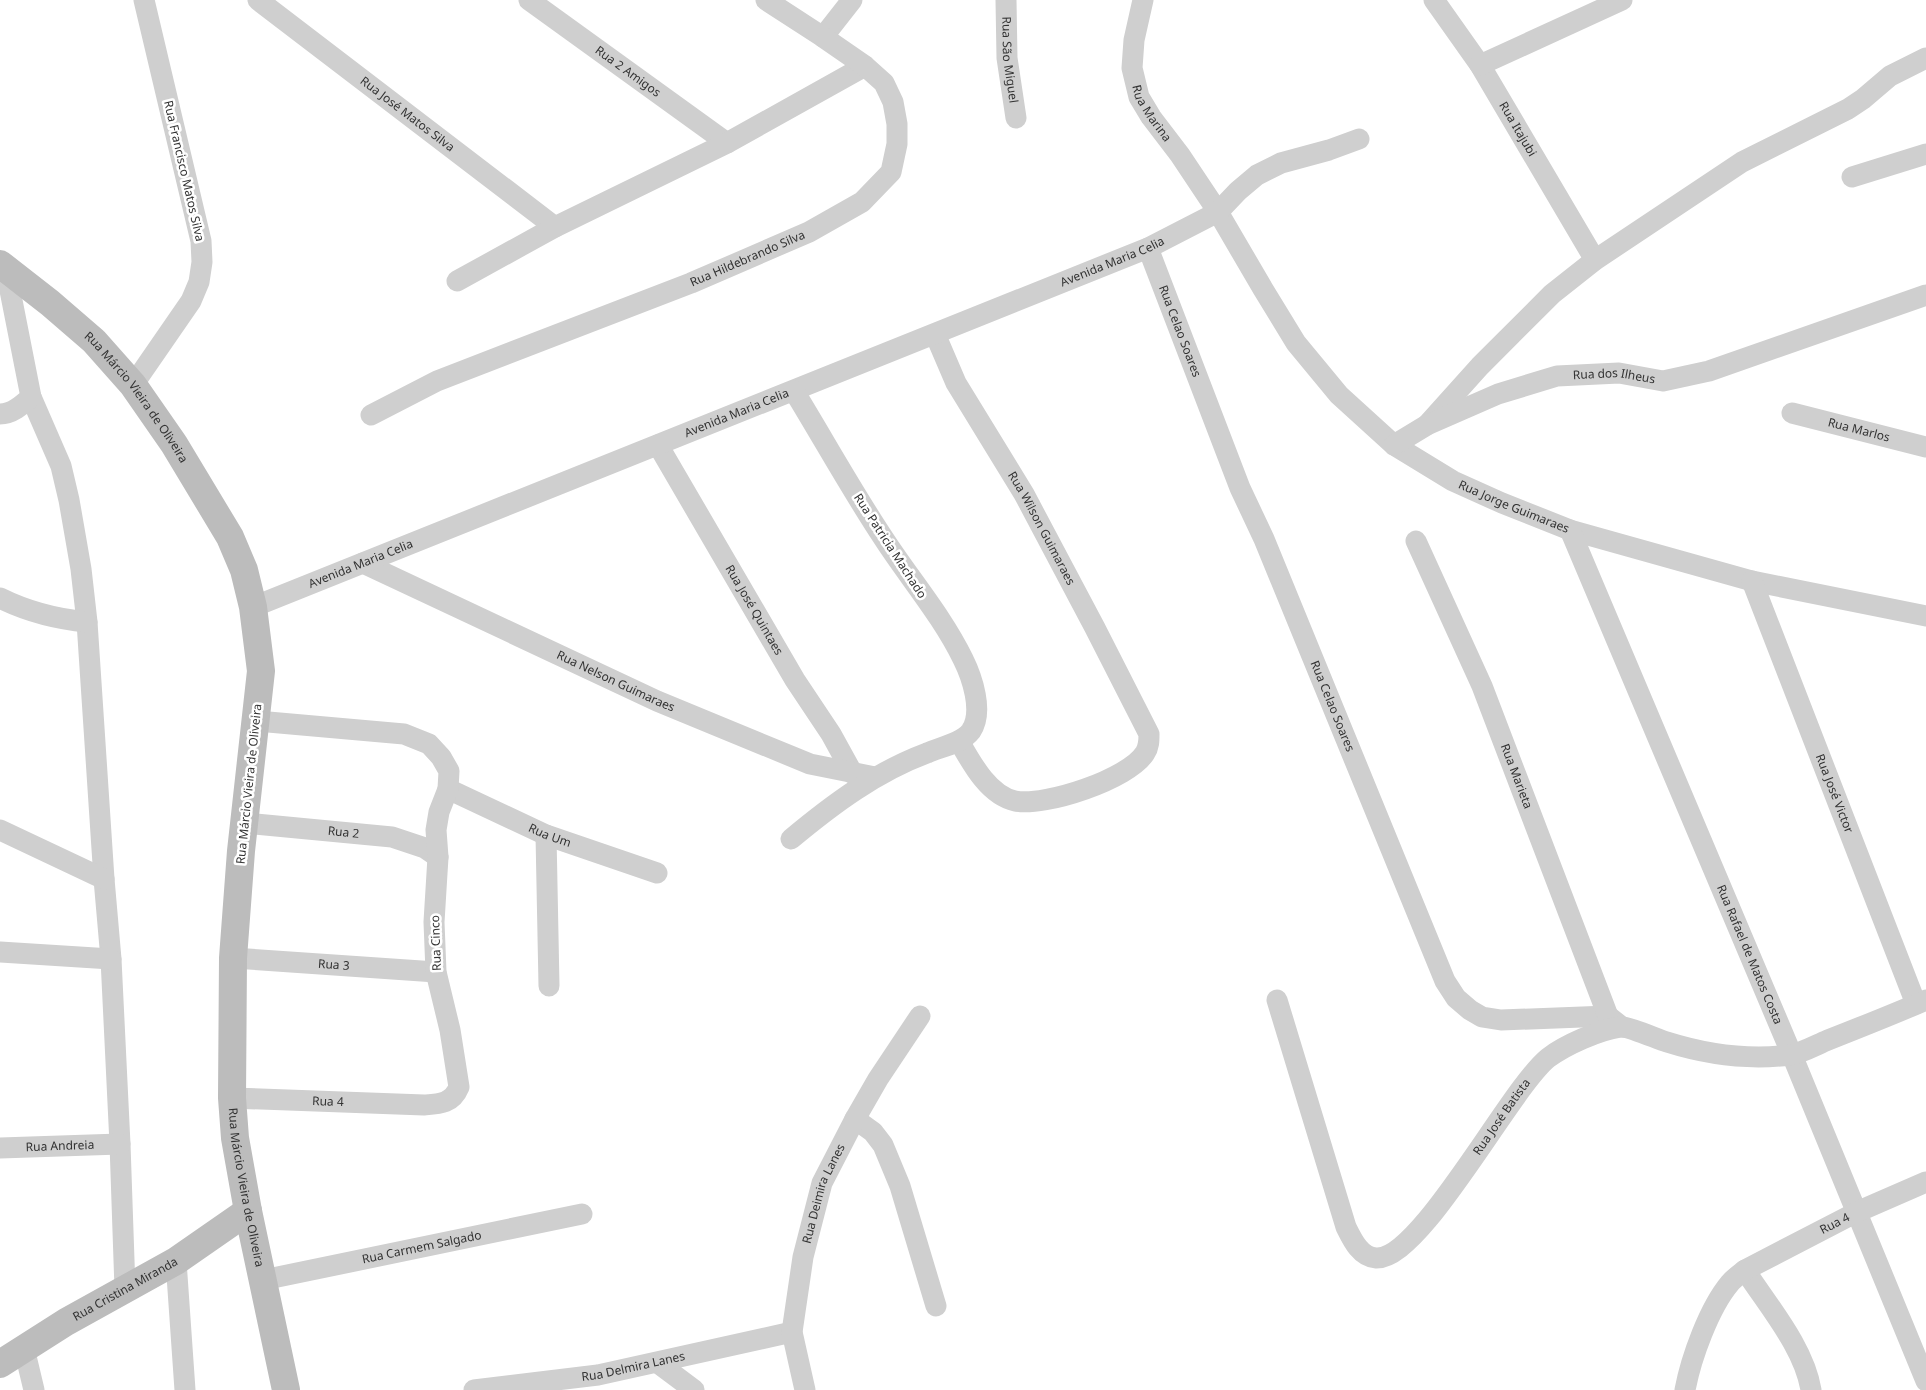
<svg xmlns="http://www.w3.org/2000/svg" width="1926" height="1390" font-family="'Noto Sans',sans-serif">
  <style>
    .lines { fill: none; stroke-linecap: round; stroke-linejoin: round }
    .street { stroke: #cfcfcf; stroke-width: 21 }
    .secondary { stroke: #bcbcbc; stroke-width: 28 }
    .labels { text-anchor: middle; stroke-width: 5; stroke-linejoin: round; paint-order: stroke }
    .street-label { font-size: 12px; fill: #323232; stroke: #fff }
  </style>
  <rect width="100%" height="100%" fill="#fff"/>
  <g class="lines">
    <g class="street">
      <path id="s1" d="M258,0L555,227"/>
      <path id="s2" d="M529,0L727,143"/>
      <path id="s3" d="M1006,0L1007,58L1016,118"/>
      <path id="s4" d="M1143,0L1134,40L1132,68L1139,97L1151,117L1180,155L1218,212L1263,289L1296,343L1339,395L1394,445L1453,481L1502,503L1570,530L1752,581L1926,616"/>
      <path id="s5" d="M1434,0L1480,65L1595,260"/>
      <path d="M823,37L852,0"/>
      <path d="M1480,65L1622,0"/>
      <path d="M1852,177L1926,154"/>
      <path id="s6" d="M1148,248L1240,488L1264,539L1445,981L1456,998L1470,1010L1482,1017L1501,1020L1608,1016L1622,1027"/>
      <path d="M457,281L555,227L727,143L865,66"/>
      <path id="s7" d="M935,334L956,383L1024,494L1095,628L1149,734C1149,741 1149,747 1145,753C1129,779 1045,807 1015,801C988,795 971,762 959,741"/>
      <path d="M133,385L191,301L199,282L202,262L201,241L144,0"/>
      <path d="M31,397L61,466L69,500L81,569L87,622L104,879L111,959L120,1144L125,1289"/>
      <path id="s8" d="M1792,413L1926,447"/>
      <path d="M0,414C12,414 22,405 31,397L6,270"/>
      <path id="s9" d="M371,415L437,381L691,283L809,232L862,202L891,172L897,144V124L893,102L884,83L865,66L823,37L766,0"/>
      <path d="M1427,425L1480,366L1552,294L1595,260L1742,162L1848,109L1863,99L1890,76L1926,58"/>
      <path id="s10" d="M658,445L795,680L831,734L853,774"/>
      <path id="s11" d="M1394,445L1427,425L1498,394L1557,376L1619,373L1663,381L1709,371L1926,295"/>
      <path id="s12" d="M1570,530L1792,1055L1926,1381"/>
      <path id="s13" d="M1416,541L1482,686L1608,1016"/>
      <path id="s14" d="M363,563L657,701L810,764L875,777"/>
      <path id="s15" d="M1752,581L1916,1004"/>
      <path d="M0,598C28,612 56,619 87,622"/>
      <path id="s16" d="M253,607L1148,248L1218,212L1238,191L1257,175L1281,163L1329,150L1359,139"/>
      <path id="s17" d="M448,789L546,835L657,873"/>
      <path id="s18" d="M245,823L392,837L425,848L438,857"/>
      <path d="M0,830L104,879"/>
      <path d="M546,835L549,986"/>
      <path d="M791,839C833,804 876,772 927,753C941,747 962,743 971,731C984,712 972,677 963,659C942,616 910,579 884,539C852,491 824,440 794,391"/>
      <path d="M0,952L111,959"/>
      <path id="s19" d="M233,958L436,972"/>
      <path id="s20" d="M1277,1000L1346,1227C1352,1239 1360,1257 1376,1258C1421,1260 1509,1090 1548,1058C1565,1045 1599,1030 1620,1027C1628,1026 1657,1039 1667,1042C1705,1054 1749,1060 1790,1055C1802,1053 1816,1045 1828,1040C1861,1027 1894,1014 1926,1000"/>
      <path id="s21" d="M232,1098L424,1105C439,1104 452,1104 459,1087L450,1030L436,972L434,922L438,857L436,830L439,812L448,789L449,771L441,757L429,744L404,734L257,721"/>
      <path d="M855,1119L873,1132L883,1145L900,1186L936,1306"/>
      <path id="s22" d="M0,1148L120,1144"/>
      <path d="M176,1261L185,1390"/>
      <path d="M1745,1270C1768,1306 1804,1347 1811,1390"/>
      <path id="s23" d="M263,1280L582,1214"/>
      <path d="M24,1348L34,1390"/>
      <path d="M658,1363L694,1390"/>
      <path id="s24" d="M474,1390L598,1375L792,1332"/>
      <path id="s25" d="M805,1390L792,1332L803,1257L822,1183L855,1119L878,1079L920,1016"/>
      <path id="s26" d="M1685,1390C1691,1358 1709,1308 1730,1283C1734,1278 1740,1274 1745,1270L1857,1212L1926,1182"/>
    </g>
    <g class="secondary">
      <path id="s27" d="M0,264L50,303L94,341L133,385L174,444L230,537L244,570L253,607L261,671L241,851L233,958L232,1098L235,1138L248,1211L286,1390"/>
      <path id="s28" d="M0,1364L66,1322L176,1261L248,1211"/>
    </g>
  </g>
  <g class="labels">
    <g class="street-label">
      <text dy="4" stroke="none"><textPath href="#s3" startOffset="60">Rua São Miguel</textPath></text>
      <text dy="4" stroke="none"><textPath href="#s2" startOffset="122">Rua 2 Amigos</textPath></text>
      <text dy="4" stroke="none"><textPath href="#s4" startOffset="119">Rua Marina</textPath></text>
      <text dy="4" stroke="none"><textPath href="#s1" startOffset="188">Rua José Matos Silva</textPath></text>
      <text dy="4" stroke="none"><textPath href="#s5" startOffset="154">Rua Itajubi</textPath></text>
      <text transform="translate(184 171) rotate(77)" y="4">Rua Francisco Matos Silva</text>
      <text dy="4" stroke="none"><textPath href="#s9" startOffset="408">Rua Hildebrando Silva</textPath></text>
      <text dy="4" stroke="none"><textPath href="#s16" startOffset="926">Avenida Maria Celia</textPath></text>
      <text dy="4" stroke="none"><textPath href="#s6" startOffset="89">Rua Celao Soares</textPath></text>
      <text dy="4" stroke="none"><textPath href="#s11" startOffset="235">Rua dos Ilheus</textPath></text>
      <text dy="4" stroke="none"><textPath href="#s27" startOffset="192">Rua Márcio Vieira de Oliveira</textPath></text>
      <text dy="4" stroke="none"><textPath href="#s16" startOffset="521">Avenida Maria Celia</textPath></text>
      <text dy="4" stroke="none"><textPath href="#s8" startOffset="69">Rua Marlos</textPath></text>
      <text dy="4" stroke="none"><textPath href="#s4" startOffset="668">Rua Jorge Guimaraes</textPath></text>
      <text dy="4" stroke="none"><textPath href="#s7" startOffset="222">Rua Wilson Guimaraes</textPath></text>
      <text transform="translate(890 546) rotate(57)" y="4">Rua Patricia Machado</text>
      <text dy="4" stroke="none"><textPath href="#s16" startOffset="116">Avenida Maria Celia</textPath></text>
      <text dy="4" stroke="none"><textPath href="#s10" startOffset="191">Rua José Quintaes</textPath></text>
      <text dy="4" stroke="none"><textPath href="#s14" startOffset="279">Rua Nelson Guimaraes</textPath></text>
      <text dy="4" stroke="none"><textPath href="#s6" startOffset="494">Rua Celao Soares</textPath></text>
      <text dy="4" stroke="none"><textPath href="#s13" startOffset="256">Rua Marieta</textPath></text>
      <text transform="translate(249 784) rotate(-84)" y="4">Rua Márcio Vieira de Oliveira</text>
      <text dy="4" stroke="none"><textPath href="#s15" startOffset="228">Rua José Victor</textPath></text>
      <text dy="4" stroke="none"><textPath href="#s18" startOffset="99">Rua 2</textPath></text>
      <text dy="4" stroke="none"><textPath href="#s17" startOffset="112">Rua Um</textPath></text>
      <text transform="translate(436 943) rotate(-92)" y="4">Rua Cinco</text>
      <text dy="4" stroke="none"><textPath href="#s12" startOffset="461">Rua Rafael de Matos Costa</textPath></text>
      <text dy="4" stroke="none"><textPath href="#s19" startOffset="101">Rua 3</textPath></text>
      <text dy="4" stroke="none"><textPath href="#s21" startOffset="96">Rua 4</textPath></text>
      <text dy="4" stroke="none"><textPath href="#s20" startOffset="475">Rua José Batista</textPath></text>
      <text dy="4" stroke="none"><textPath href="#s22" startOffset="60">Rua Andreia</textPath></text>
      <text dy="4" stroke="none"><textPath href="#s27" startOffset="1018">Rua Márcio Vieira de Oliveira</textPath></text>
      <text dy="4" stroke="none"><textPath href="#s25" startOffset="202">Rua Deimira Lanes</textPath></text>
      <text dy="4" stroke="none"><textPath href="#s26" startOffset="238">Rua 4</textPath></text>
      <text dy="4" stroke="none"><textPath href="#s23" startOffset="162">Rua Carmem Salgado</textPath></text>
      <text dy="4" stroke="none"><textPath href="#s28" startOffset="146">Rua Cristina Miranda</textPath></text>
      <text dy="4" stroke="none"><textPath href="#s24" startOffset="161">Rua Delmira Lanes</textPath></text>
    </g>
  </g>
</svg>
